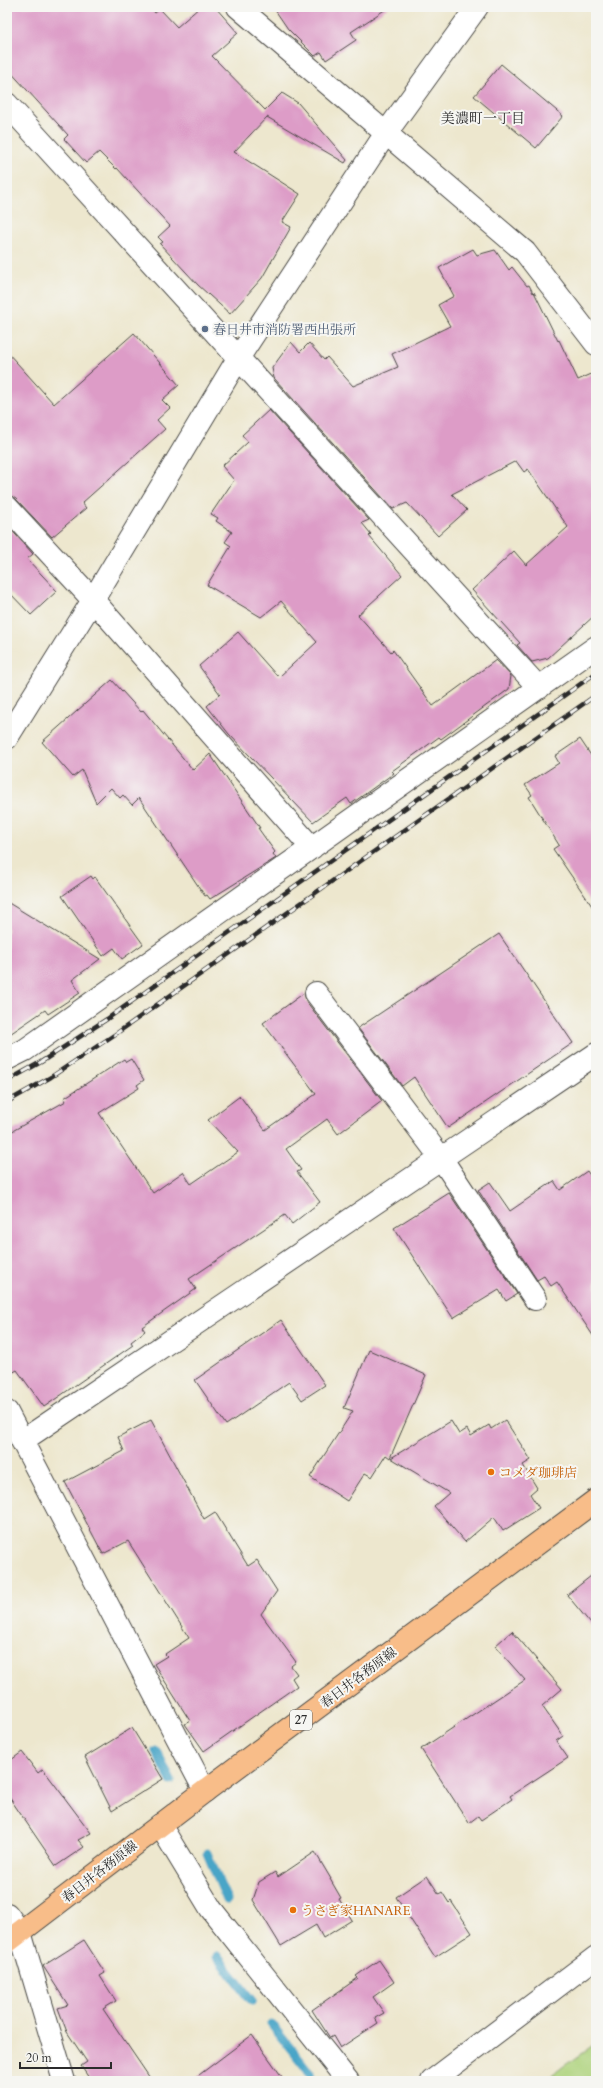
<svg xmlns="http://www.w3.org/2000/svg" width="603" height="2088" font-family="Cardo,'Noto Serif JP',serif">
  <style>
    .green { fill: #aed37d; stroke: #6c7f54 }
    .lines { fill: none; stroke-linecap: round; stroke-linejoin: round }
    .stream { stroke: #49a5c7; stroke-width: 9 }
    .building { fill: #dd9cc7 }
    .minor-casing { stroke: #484743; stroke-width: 24 }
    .major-casing { stroke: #484743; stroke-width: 24 }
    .minor { stroke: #fff; stroke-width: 22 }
    .major { stroke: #f8bd89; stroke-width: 22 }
    .rail-casing { stroke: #2b2b2b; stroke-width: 4.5 }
    .rail { stroke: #f6f6f2; stroke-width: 3; stroke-dasharray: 9; stroke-linecap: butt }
    .service-dot { fill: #5c6f8a; stroke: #f6f6f2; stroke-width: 1.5 }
    .food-dot { fill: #e8710a; stroke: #f6f6f2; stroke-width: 1.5 }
    .labels { text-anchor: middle; stroke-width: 4; stroke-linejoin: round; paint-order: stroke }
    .shield { fill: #f6f6f2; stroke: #686867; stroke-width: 1 }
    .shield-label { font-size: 12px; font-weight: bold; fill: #2b2b2b }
    .service-label { font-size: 13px; fill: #4e5e75; stroke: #f6f6f2; text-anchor: start }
    .food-label { font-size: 13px; fill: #c56008; stroke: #f6f6f2; text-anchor: start }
    .street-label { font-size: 13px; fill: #2b2b2b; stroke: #f6f6f2 }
    .neighbourhood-label { font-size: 14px; fill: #2b2b2b; stroke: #f6f6f2 }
  </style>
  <rect width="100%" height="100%" fill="#f6f6f2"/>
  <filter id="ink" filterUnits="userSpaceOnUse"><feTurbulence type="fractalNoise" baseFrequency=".025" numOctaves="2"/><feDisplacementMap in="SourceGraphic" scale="8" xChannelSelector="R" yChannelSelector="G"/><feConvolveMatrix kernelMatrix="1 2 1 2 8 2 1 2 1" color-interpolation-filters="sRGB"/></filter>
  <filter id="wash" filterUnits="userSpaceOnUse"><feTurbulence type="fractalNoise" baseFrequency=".012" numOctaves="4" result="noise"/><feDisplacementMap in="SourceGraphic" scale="16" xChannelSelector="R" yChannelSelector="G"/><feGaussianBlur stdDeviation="0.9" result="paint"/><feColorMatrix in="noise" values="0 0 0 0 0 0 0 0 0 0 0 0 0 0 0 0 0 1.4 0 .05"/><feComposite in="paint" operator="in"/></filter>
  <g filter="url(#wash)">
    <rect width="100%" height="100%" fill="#ede7ce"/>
    <path class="green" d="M596,2043V2081H543Z"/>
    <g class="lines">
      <path class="stream" d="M156,1751L171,1781
        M207,1853L227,1900
        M217,1956L252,2001
        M271,2024L311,2074"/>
    </g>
    <g id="blocks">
      <path class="building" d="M7,7H149L155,13L160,9L177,27L200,7H215L238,33L212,56L265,110L282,93L298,103L347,160L345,163L267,117L234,152L300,194L282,222L291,227L262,278L230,314L198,285L160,244L163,242L158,237L170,226L117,168L116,169L99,152L86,163L64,139L68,135L7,68Z
        M273,7H389L351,32L356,40L326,60L321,52L315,56L288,29Z
        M501,64L563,116L536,148L474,96Z
        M473,249L477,255L495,250L509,270L512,267L527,286L529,285L533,293L534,292L558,341L559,340L578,380L596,372V614L548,658L532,662L517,645L520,643L472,590L514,551L526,565L568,527L528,469L524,472L516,461L452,494L467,510L438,536L407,503L393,509L274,378L272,368L291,342L300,352L309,343L324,360L327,357L353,386L398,367L392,354L450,326L438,305L454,296L439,268Z
        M134,333L179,385L162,400L170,408L157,420L165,429L82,503L86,508L52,537L16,499L7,495V352L54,404Z
        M269,410L369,520L362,523L371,534L369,536L402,575L358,615L391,652L393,650L433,706L496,660L511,676L509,689L441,739L439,737L392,771L394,773L351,804L347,798L313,822L229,734L207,706L220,694L199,666L238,632L277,676L278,674L280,676L317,642L281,601L261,617L207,585L231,546L225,542L232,532L216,521L218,518L211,514L234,480L222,466L248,442L242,435Z
        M7,525L33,554L27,559L57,591L31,615L7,590Z
        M112,680L141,712L143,710L193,770L210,754L260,828H258L275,852L273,854L276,858L210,899L207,895L205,896L139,798L132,805L123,795L120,798L111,788L96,803L82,770L73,777L42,742Z
        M580,739L596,763V912L553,849L559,845L529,797L532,795L525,785L559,763L555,756Z
        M91,876L93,879L95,877L143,944L122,959L114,948L103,956L62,896Z
        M7,902L100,959L72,980L80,993L48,1014L45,1010L7,1036Z
        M499,934L573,1043L448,1128L414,1077L402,1086L358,1028Z
        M304,993L306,1001L382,1101L338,1134L327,1119L286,1149L301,1170L297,1172L320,1202L292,1224L285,1215L189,1279L196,1289L142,1327L145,1331L131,1342L133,1345L44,1407L17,1370L7,1376V1134L66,1101L64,1098L124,1059L126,1062L131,1059L144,1080L137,1085L139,1088L99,1113L153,1193L183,1172L191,1184L238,1152L208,1120L240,1096L265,1130L316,1094L263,1023Z
        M587,1171L596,1184V1340L557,1282L551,1286L544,1276L537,1280L478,1190L490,1182L510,1211L554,1181L560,1190Z
        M449,1193L517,1294L506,1301L499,1290L453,1318L394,1228Z
        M281,1320L325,1385L302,1400L289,1382L226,1425L195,1380Z
        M369,1350L426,1375L390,1458L386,1455L372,1477L365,1473L347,1501L310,1477L353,1411L344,1408Z
        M151,1420L204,1519L215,1512L248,1566L257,1560L277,1591L261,1614L296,1662L291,1666L297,1674L292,1678L297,1686L204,1751L185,1724L190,1721L154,1664L167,1656L165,1654L189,1638L128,1541L103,1554L65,1482L124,1451L118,1437Z
        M505,1420L531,1460L523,1465L537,1488L530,1494L539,1508L503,1531L494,1517L465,1542L434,1506L449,1493L391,1458L451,1421L459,1434L467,1429L471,1436L489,1425L491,1429Z
        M596,1572V1630L567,1595Z
        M512,1631L562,1689L542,1706L563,1736L556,1741L568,1758L510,1796L512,1799L481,1820L478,1816L469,1823L421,1749L525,1680L495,1646Z
        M132,1728L163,1779L112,1811L85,1757Z
        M22,1752L38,1773L43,1769L91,1833L78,1840L84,1847L56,1866L7,1794V1763Z
        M315,1852L331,1879H330L341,1898L339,1899L352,1920L323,1938L316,1925L281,1946L253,1900L259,1882L275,1872L278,1877Z
        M427,1876L439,1894L442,1892L449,1903L451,1901L472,1933L435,1957L396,1897Z
        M84,1940L105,1973L100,1976L116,2001L103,2009L152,2081H91L81,2066L87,2062L67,2032L58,2008L68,2005L43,1966Z
        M379,1960L394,1982L373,1997L384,2013L375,2018L378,2023L340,2048L333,2036L330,2038L312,2010L358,1978L356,1976Z
        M252,2035L285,2081H191Z"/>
    </g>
  </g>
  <g filter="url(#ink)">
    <use href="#blocks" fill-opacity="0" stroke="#484743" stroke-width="1"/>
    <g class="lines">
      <g class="minor-casing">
        <path id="minor" d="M238,7L525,252L596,344
          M7,104L539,688
          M7,507L93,600L312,848
          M7,738L93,600L239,357L386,133L477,7
          M316,993L441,1158L535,1299
          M7,1059L25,1050L596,647
          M7,1412L205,1791
          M22,1441L596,1054
          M160,1825L211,1909L348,2081
          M7,1914L20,1932L64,2081
          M432,2081L596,1957"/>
      </g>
      <g class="major-casing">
        <path id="major" d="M7,1942L205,1791L596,1500"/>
      </g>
      <use href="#minor" class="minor"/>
      <use href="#major" class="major"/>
      <g class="rail-casing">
        <path id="rail" d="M7,1081L41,1062L107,1019L596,673
          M7,1102L51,1077L117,1033L596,695"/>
      </g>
      <use href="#rail" class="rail"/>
    </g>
  </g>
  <circle class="service-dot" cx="205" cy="329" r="4"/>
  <g class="food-dot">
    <circle cx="491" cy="1472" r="4"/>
    <circle cx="293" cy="1910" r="4"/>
  </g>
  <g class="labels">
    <rect class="shield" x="290" y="1710" width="22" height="20" rx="3"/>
    <g class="shield-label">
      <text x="301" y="1724">27</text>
    </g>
    <g class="service-label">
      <text x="213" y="334">春日井市消防署西出張所</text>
    </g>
    <g class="food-label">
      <text x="499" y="1477">コメダ珈琲店</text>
      <text x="301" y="1915">うさぎ家HANARE</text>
    </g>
    <g class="street-label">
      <text transform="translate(358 1677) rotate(-37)" y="5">春日井各務原線</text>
      <text transform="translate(99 1871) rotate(-38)" y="5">春日井各務原線</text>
    </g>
    <g class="neighbourhood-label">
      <text x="483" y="123">美濃町一丁目</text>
    </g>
  </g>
  <rect width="603" height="2088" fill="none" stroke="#f6f6f2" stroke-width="24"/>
  <path d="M20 2062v6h91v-6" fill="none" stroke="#2b2b2b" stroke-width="2"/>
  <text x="26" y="2062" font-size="12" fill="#2b2b2b" stroke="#f6f6f2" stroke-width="3" paint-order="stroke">20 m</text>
</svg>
